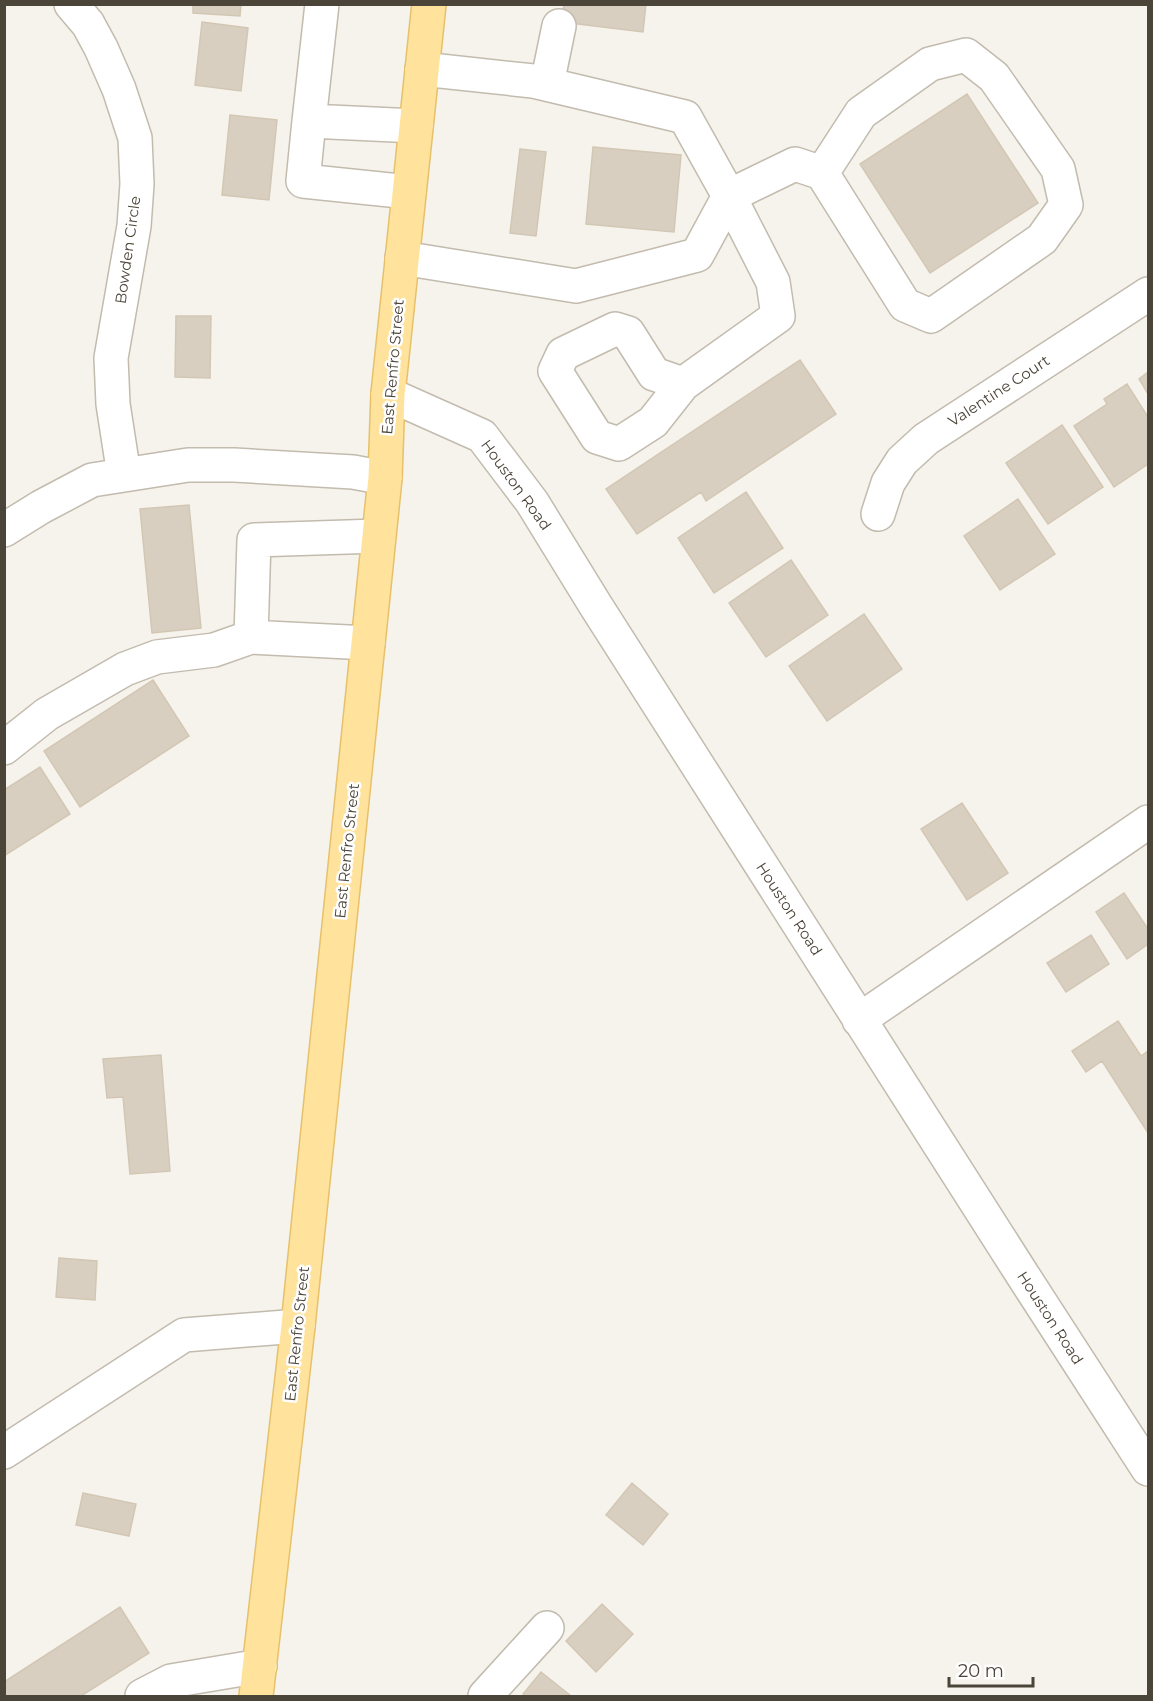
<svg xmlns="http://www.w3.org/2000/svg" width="1153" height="1701" font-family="Montserrat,sans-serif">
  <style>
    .building { fill: #d8cfc1; stroke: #d3c7b4; stroke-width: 1.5 }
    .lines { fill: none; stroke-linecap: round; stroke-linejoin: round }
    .minor-casing { stroke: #c2bbae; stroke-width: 36 }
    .major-casing { stroke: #e6c16a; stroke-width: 36 }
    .minor { stroke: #fff; stroke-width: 33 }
    .major { stroke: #ffe39c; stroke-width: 33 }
    .labels { text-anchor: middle; stroke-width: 5; stroke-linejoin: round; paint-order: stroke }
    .street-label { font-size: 15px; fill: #4b4439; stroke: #fff }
  </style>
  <rect width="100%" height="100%" fill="#f6f3ec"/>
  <path class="building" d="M193,4H241L240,16L193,13Z
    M564,4H646L643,32L562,22Z
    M202,22L248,28L241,91L195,85Z
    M967,94L1038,203L930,273L860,164Z
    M230,115L277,120L269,200L222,195Z
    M593,147L681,155L674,232L586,224Z
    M520,149L546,152L536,236L510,233Z
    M176,316H211L210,378L175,377Z
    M800,360L836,414L706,501L701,492L637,534L606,489Z
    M1148,372V394L1139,379Z
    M1127,384L1148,417V464L1114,487L1074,426L1107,404L1104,399Z
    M1062,425L1103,487L1048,524L1006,463Z
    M746,492L783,548L714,593L678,538Z
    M1018,499L1055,554L1000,590L964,536Z
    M189,505L201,628L152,633L140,509Z
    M791,560L828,615L766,657L729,603Z
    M864,614L902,669L827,721L789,666Z
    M153,680L189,736L80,807L44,751Z
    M40,767L70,814L4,856V790Z
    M962,803L1008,873L967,900L921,829Z
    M1124,893L1148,929V944L1127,959L1096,912Z
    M1091,935L1109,964L1066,992L1047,963Z
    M1118,1021L1141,1056L1148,1051V1133L1102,1061L1086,1072L1072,1051Z
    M161,1055L170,1171L130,1174L123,1097L107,1098L103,1059Z
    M59,1258L97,1261L95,1300L56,1297Z
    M632,1483L668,1514L643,1545L606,1515Z
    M83,1493L136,1504L129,1536L76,1525Z
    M602,1604L633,1634L596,1672L566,1641Z
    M120,1607L149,1653L81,1696H4V1682Z
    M541,1672L571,1696H526L523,1694Z"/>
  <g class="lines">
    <g class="minor-casing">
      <path id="minor" d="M71,4L88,24L101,48L119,89L135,138L137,184L134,226L111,358L113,404L124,475
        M547,84L559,26
        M309,121L322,4
        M409,192L303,181L309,121L416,126
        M402,258L576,286L697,255L729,196L685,117L533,81L422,69
        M683,384L653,422L619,444L597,437L555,371L563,354L615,329L628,333L654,374L683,384L778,316L773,282L729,196L795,164L822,173L905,305L931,316L1042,239L1066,205L1058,169L994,77L966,55L930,64L861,113L822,173
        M388,394L482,436L532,502L596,606L1022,1274L1148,1469
        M878,514L888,483L902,461L926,439L1148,294
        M4,530L41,507L92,480L188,465H234L353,472L385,478
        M368,643L251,637L254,540L378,536
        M4,748L47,714L125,669L157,657L214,650L251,637
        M859,1020L1148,822
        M4,1452L184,1335L298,1326
        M142,1696L171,1681L260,1666
        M485,1696L547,1628"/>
    </g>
    <g class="major-casing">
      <path id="major" d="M256,1696L298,1326L385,478L388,394L429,4"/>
    </g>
    <use href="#minor" class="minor"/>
    <use href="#major" class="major"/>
  </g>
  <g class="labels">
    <g class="street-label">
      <text transform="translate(128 250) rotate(-82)" y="5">Bowden Circle</text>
      <text transform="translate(393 367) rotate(-85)" y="5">East Renfro Street</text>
      <text transform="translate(999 391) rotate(-33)" y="5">Valentine Court</text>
      <text transform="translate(516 485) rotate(54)" y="5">Houston Road</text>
      <text transform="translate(347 851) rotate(-84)" y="5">East Renfro Street</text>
      <text transform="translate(789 909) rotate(57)" y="5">Houston Road</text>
      <text transform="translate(1050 1318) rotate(57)" y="5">Houston Road</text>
      <text transform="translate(297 1334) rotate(-84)" y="5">East Renfro Street</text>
    </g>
  </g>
  <rect width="1153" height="1701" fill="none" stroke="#4b4439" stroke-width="12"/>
  <path d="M949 1677v9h84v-9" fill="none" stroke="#4b4439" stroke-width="3"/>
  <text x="958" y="1677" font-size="18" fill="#4b4439" stroke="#ffffff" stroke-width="4.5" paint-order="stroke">20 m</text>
</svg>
